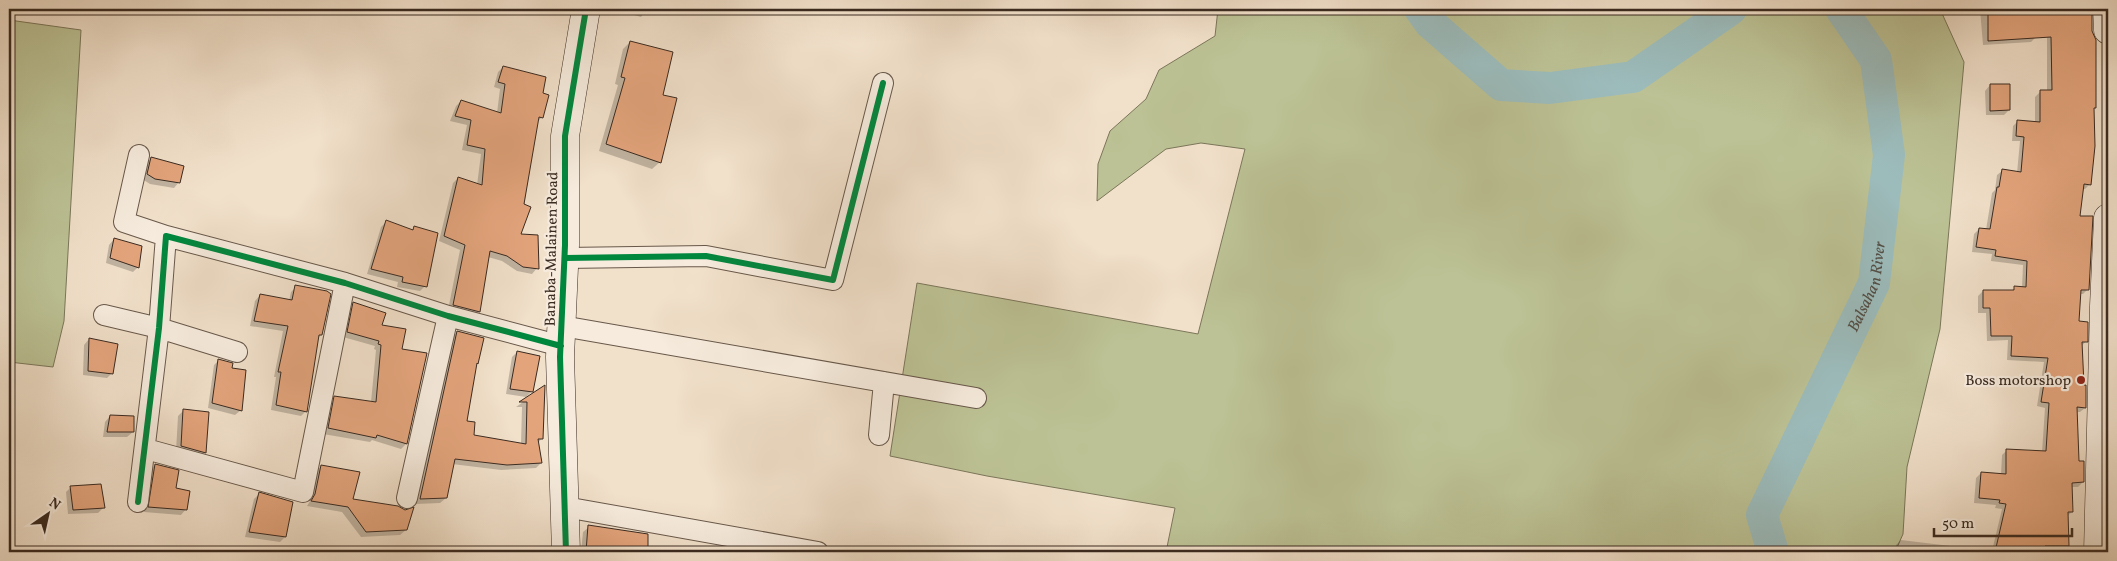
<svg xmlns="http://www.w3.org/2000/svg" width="2117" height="561" font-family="Vollkorn,serif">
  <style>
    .green { fill: #bcc295; stroke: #7b765a }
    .shadow { fill: #0003 }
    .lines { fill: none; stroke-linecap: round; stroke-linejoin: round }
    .river { stroke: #9cbcbc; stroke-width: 32 }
    .building { fill: #e3a47c; stroke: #3a2a20 }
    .street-casing { stroke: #68584a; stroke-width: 22 }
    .secondary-casing { stroke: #3a2a20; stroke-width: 29 }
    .street { stroke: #f6ebdd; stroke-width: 20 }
    .secondary { stroke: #f6ebdd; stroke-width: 28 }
    .cycleway-casing { stroke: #f6ebdd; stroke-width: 9 }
    .cycleway { stroke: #00873e; stroke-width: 6 }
    .poi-dot { fill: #8f2418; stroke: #f6ebdd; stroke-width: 2 }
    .labels { text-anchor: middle; stroke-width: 4.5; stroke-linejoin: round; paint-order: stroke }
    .street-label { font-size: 15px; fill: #3a2a20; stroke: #f6ebdd }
    .poi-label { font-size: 15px; fill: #3a2a20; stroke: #f6ebdd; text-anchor: end }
    .water-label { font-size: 16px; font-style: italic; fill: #524e47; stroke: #f6ebdd }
  </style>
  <rect width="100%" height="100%" fill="#f1e0ca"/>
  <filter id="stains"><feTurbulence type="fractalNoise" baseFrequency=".004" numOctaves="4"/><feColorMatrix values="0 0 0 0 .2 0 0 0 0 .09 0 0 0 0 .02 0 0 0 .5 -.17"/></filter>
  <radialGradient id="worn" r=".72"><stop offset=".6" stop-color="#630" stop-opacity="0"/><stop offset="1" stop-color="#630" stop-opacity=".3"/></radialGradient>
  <path class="green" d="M1218,9H1940L1964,62L1940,329L1907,467L1903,534L1895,552H1166L1175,508L987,476L890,456L917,283L1198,334L1245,149L1201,143L1166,149L1097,201L1098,164L1110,131L1146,99L1159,70L1215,36Z
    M9,20L81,30L64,321L53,367L9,362Z"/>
  <path class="shadow" d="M614,9H647L641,17Z
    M1980,9H2035L2036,37L2031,42L1983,45Z
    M2091,26L2094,40L2095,107L2093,110L2090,184L2085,189H2082L2079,217L2088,289L2083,294H2079L2077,323L2086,341L2081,347L2085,408L2080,412H2076L2078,462L2083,482L2078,487H2071L2072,512L2066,517L2068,552H1896V545L1901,540L1992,551L2002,509L1995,508L1996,505L1974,503L1976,478L1981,473L2001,475L2002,455L2007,450L2042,452L2045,408L2037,406L2044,362L2007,360L2008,340L1987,341L1986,313H1978V296L1983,291H2011L2015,288H2022L2023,265L1991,261L1992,254L1972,252L1974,234L1979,229L1986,230L1992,193L1995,190L1997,175L2002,171L2017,173L2020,141H2012L2013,126L2018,121L2035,123V97L2040,92H2047V31Z
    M630,42L661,96L660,162L652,169L599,151L618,85L615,84L623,49Z
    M503,67L541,94L542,117L536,123L520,235L537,268L532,274L517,271L502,261L488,257L479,312L474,317L448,310L460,250L439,241L453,183L458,178L477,185L481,154L462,150L467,125L450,121L456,106L461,101L497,113L500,89L494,87L498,72Z
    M1990,85L2009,110L2004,115H1986L1985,91Z
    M151,158L179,182L174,188L150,184L142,179L146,164Z
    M387,221L411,231L414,228L425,286L420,291L397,287L398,282L367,274L381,227Z
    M114,239L138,267L133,272L106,263L109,245Z
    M296,287L321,335L317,339L306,411L301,416L271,410L276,377H274L283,331L250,326L255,301L260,295L289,301L291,292Z
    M354,303L380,326L401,350L406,444L401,449L372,440L370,442L323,434L330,403L335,397L371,402L376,350L374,349L375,346L343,337L348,309Z
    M457,332L477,363L475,365L466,422L473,436L521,444L522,407H516L544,387L542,438L538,443L541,463L536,468L501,470L452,464L446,498L440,503L416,504L452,337Z
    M89,339L112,373L107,378L83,375L84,345Z
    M517,352L532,391L526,397L506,394L512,357Z
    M219,360L230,369L241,410L235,415L208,408L214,365Z
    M184,410L205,453L200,458L176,451L178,416Z
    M110,416L133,432L127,437H103L105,422Z
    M155,465L175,489L186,509L181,515L144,512L150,470Z
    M321,466L351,500L406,530L400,535L361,537L342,512L307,506L310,501L316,472Z
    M71,487L103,508L98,513L68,514L66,492Z
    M259,494L285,537L280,542L245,537L254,499Z
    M589,527L647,535V552H581L583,532Z
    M511,551H543V552H510Z"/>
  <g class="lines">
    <g class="river">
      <path d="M1420,9L1430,23L1501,85L1550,88L1633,77L1731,9"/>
      <path id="s1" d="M1773,552L1762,515L1874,283L1889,155L1876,60L1841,9"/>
    </g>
  </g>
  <path class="building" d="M1988,9H2092V31L2096,40V108H2094L2095,146L2091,185L2084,184L2080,216H2093L2089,290H2081L2079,321L2088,322V342H2082L2084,385H2086V408L2077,407L2079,461H2084V482L2072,483L2073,512H2068L2069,546H2045L2044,552H1995L2006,504L1999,503L2000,500L1979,498L1981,472L2006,474V449L2046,451L2049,403L2041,402L2048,358L2011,356L2012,336H1991L1990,308H1983V290H2014V286L2026,287L2027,261L1995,256L1996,250L1976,247L1979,228L1990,229L1997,187H1999L2002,169L2021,172L2024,137L2016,136L2017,120L2040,122V90H2052L2051,37L1988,41Z
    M630,41L673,52L663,95L677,98L661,163L606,144L625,78L621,77Z
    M503,66L546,77L543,93L549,95L543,118L539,117L524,204L531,207L521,234L538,235L539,269L523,267L507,256L490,251L480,312L453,305L465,245L444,236L458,177L482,185L485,149L467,145L471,120L455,116L461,100L501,113L505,84L498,82Z
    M1990,84H2010V110L1990,111Z
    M151,157L184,166L180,183L155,179L147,174Z
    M386,220L413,230L414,226L438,233L427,287L402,282L403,277L371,269Z
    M114,238L142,246L139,268L110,258Z
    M295,285L327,291L331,294L322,335H319L307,412L276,405L281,372H278L288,326L254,321L260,294L292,300Z
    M353,302L386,313L382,325L406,329L402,349L427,353L407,444L377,435L376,438L328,428L334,396L376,402L381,345L378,344L379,341L347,332Z
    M457,331L484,338L478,364L477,363L467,421L475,422L474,435L526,444L527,402H519L545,385L543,439H538L542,463L507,465L455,459L447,498L420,499Z
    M89,338L118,344L113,374L88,371Z
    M517,351L540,356L533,392L510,389Z
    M218,359L233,363L232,368L246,370L242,411L212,403Z
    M183,409L209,412L206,453L181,446Z
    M110,415L134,416V432H107Z
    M155,464L179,470L176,488L190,491L187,510L148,507Z
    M321,465L360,472L353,499L398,506L405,510L414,507L407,530L366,532L348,507L311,501L315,494Z
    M101,484L105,508L73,510L70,486Z
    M259,492L293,502L286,537L249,532Z
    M588,525L648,534V549L617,548V552H586Z"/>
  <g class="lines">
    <g class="street-casing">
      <path id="street" d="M139,155L124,222L166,236
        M565,258L706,256L833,280L883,83
        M104,315L159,328L237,352
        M562,326L976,398
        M879,435L884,382
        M146,449L303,492L345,283
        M407,498L448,316
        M138,502L159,328L166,236L345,283L448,316L561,346
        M565,507L818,552"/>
    </g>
    <g class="secondary-casing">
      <path id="secondary" d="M2107,9L2108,30
        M566,552L560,357L565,245V136L586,9
        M2098,552L2104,306L2108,218"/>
    </g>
    <use href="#street" class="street"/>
    <use href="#secondary" class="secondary"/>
    <g class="cycleway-casing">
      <path id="cycleway" d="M565,258L706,256L833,280L883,83
        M138,502L159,328L166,236L345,283L448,316L561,346
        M566,552L560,357L565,245V136L586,9"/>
    </g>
    <use href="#cycleway" class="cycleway"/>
  </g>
  <circle class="poi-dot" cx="2081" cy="380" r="5"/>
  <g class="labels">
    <g class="street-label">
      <text transform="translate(551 249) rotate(-89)" y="5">Banaba-Malainen Road</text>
    </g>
    <g class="poi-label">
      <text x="2071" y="385">Boss motorshop</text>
    </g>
    <g class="water-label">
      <text dy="6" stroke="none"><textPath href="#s1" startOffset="291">Balsahan River</textPath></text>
    </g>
  </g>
  <rect width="2117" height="561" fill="none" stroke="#f1e0ca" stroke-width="30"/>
  <rect x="10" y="10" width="2097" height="541" fill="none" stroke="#3a2a20" stroke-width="2.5"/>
  <rect x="15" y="15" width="2087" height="531" fill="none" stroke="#3a2a20"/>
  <g transform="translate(48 514) rotate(34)" stroke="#f6ebdd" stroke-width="4" paint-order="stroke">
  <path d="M0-4L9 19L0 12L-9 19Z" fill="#3a2a20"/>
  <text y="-8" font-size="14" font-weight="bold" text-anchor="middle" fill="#3a2a20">N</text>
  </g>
  <path d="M1934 528v8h138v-8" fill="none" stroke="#3a2a20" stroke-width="2.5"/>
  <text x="1942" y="528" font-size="15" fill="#3a2a20" stroke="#f6ebdd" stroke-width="4" paint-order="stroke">50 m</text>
  <rect width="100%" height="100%" filter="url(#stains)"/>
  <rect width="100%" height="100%" fill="url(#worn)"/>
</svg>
